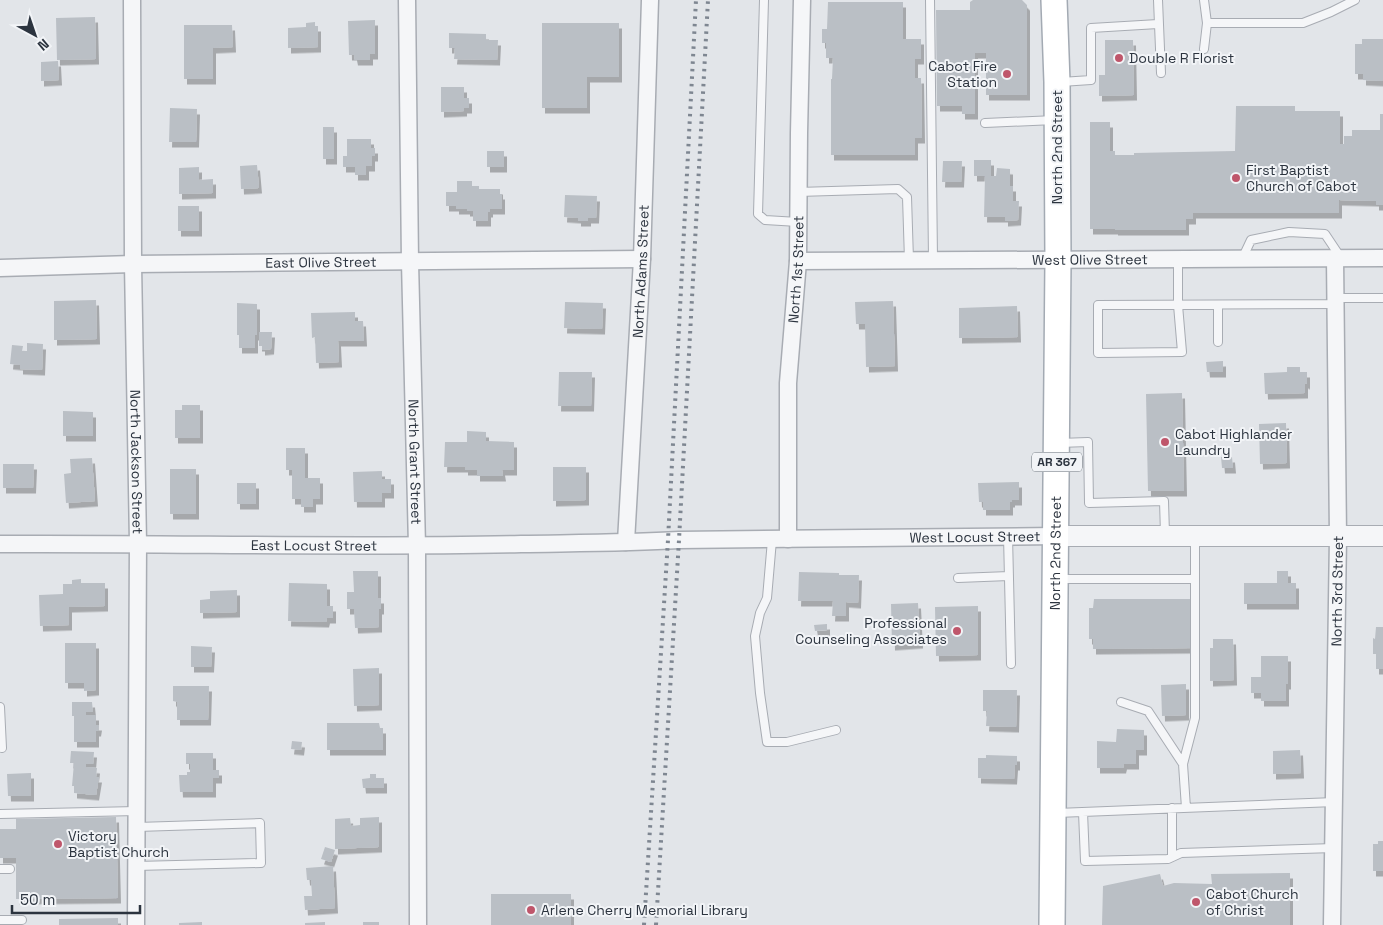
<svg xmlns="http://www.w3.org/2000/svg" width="1383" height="925" font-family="'Space Grotesk',sans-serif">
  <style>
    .building { fill: #babfc5; filter: url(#shadow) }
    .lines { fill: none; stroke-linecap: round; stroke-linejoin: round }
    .service-casing { stroke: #a8acb3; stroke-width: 10 }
    .minor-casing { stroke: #a8acb3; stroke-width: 19 }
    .tertiary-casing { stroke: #a8acb3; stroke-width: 22 }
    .primary-casing { stroke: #a3aab3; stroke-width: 28 }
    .service { stroke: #f5f6f8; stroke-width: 8 }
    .minor { stroke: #f5f6f8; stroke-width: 16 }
    .tertiary { stroke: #f5f6f8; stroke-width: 20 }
    .primary { stroke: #fff; stroke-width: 25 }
    .rail { stroke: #7e8691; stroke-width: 4; stroke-dasharray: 2.5 5; stroke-linecap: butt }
    .poi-dot { fill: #bf566b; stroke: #f2f4f7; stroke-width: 2 }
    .labels { text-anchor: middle; stroke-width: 4; stroke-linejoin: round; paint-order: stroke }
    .shield { fill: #f2f4f7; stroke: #676e76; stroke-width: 1 }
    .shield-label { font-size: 12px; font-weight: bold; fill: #2c343f }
    .poi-label { font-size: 14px; fill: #2c343f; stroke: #f2f4f7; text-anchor: start }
    .street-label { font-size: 14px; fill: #2c343f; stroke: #f2f4f7 }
  </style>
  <defs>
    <filter id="shadow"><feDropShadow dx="3" dy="5.5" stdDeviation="0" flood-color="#0004"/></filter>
  </defs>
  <rect width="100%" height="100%" fill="#e2e5e9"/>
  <path class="building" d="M973,0H1022L1027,5V95H986V53H975V114H962V106H937L936,10H970V2Z
    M828,2H903V39H921V59H915V78H921L922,138H915V155H831V79H832L833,58H826V43H822V29H827Z
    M95,17L96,59L57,60L56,18Z
    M375,20V54H370V60H355L354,55H349L348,21Z
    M315,22V26H318V47L288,48V28L306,27V23Z
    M542,23H619V77H587V108H542Z
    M184,25H232L233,47L213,48V79H184Z
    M449,33L486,34V40H498L497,60L454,59L455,48H449Z
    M1362,39H1383V81L1363,80V74H1355V44H1362Z
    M1105,40H1133L1134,95L1099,96V75H1105Z
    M58,61L59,80L41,81V62Z
    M441,87H464V98H469V108H464V111L441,112Z
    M1236,106H1295V111H1340V144H1344V136H1352V130H1380V114H1383V205H1376V201L1339,200V213H1193V219H1186V230H1115V229H1090V122H1110V151H1115V155H1134V153L1235,151Z
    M170,108L197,109L196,142H169Z
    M323,127H334V159H323Z
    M347,139H371V148H375V156H372V166H366V175H355V167H343V156H347Z
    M487,151H504V167H487Z
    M974,160H991V176H996L997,168L1010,169V186H1013V201H1019L1018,220L1005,221V217H984L985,176H974Z
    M943,161H962L961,182H942Z
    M257,165L259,188L241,189L240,166Z
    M199,167V180L213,179V193L179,194V168Z
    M457,181H472V186H479V189H500V194H502V209H490V212H488V221H473V211H467V209H456V206H446V192H457Z
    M565,195L597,196L596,218H588V221H578V218L564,217Z
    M178,206H199V231H178Z
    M96,300L97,339L54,340V301Z
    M893,301L895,366L866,367L865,324H856L855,302Z
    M565,302L603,303L602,329L564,328Z
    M237,303L257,304V335H255V348H239V335H237Z
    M1017,306L1018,337L959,338V308Z
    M355,312V321H363L364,341H338L339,362L316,363L315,337L312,338L311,313Z
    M259,332H272L271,349L262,350V346H259Z
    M27,343L43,344L42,370L20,369V365L10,364L12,345L23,346L22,351H27Z
    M1223,361V372H1207L1206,362Z
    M1287,367H1300V372H1307V384L1305,383V393L1265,394L1264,373L1287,372Z
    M559,372H592L591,406H558Z
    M1182,393L1184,491H1148L1146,394Z
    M182,405H200V438H175V410H182Z
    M63,411L93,412V436H63Z
    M1286,423L1287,463L1260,464L1259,424Z
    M467,431L486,432V441L514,442V470H502L503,476H477V470H465V467H444L445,442H467Z
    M286,448H305V478H320V499H313V507H301V499H292V470H286Z
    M1221,457H1232L1233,468H1222Z
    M92,458L95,501L66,503L64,474L71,473L70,459Z
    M3,464H34L33,488H3Z
    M553,467H586V500L553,501Z
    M170,469H196V514H170Z
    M382,471V479H391V493H382V502H354L353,472Z
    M1019,482V500H1012V502H1010V510H983V502H979L978,483Z
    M237,483H256V504H237Z
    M353,571H378V598H381V609H379V627L355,628L354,609H347V592H354Z
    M1277,571H1288V583H1296V604H1244V583H1277Z
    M799,572L839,573V575H859L858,603L846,602V616H832L833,601H798Z
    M81,579V583H105V606L69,607V625L40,626L39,595L63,594V584H72V580Z
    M289,583L327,584V606H333V618H327L326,622L288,621Z
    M237,590V612L200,613V600L210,599V591Z
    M1094,599H1192V648L1093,649V639H1089V608H1093Z
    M918,603L920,643L892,645L891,604Z
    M978,606V655L936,656L935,607Z
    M827,624V630L815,631L814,625Z
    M1376,627H1383V669H1376V654H1373V638L1375,639Z
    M1213,639H1233L1234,680L1210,681V648H1213Z
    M65,643H96V690L84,691V683H65Z
    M191,646L212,647L211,667H191Z
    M1261,656H1288V684H1286V701H1261V693H1251V677H1261Z
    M379,668V705L354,706L353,669Z
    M1186,684V715L1162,716L1161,685Z
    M173,686H209L208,720H177V702L173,701Z
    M983,690H1017L1016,727L986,726L987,711H983Z
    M72,702H92L93,712H86V715H96V725H99L98,731H96V742H74V716H72Z
    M327,723H379L380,728H383V750H327Z
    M1117,729L1144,730V750H1136V764H1124L1123,768H1097V741L1116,742Z
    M292,741L302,742L301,750L291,749Z
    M1300,750L1301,773L1273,774V751Z
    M71,751L94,752L93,764H86V767L97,768L96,777H99L96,795L74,793V786H72L74,763H70Z
    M186,753H213V770H219V778H213V792H180L179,775H187V772H190V764H186Z
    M986,755L1017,756V765H1015L1014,779L978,778V758H986Z
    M31,773V796H8L7,774Z
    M370,774H376V778H384V788H363L362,779L370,778Z
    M116,817L118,898L16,899V858H0V829H16V819Z
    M379,817V847L335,849V819L350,818L351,826L360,825V818Z
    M1378,841H1383V871H1373V844H1378Z
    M325,847L335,850L331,862L321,859Z
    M333,866L335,908L305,910L304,896H312L311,880H307L306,868Z
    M1290,873V925H1102L1103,886L1160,874L1163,886L1174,883L1212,884L1211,874Z
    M491,894H571V925H491Z
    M118,918V925H59V919Z
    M202,922V925H179V923Z
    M325,922V925H305V923Z
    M363,922H379V925H363Z"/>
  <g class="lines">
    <g class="service-casing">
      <path id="service" d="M764,0L758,214L765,220L798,222
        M930,0L933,259
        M1158,0L1161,73
        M1204,0L1207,23H1303L1331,12L1355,0
        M1204,49L1207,23
        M1061,82L1091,80V28L1158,24
        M985,123L1055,120
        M798,192L898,189L907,197L909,260
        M1178,259V305L1182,352L1098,353V305L1336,304
        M1242,259L1251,240L1289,232L1325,234L1341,258
        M1335,298H1383
        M1218,342V305
        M1059,443L1088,442L1089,503L1164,501L1165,534
        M1008,536L1011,664
        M772,540L767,598L760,613L755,636L760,693L767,742H787L836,730
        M958,578L1009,576
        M1060,579H1195V536
        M1121,702L1148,711L1183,764
        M0,707L2,748
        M1172,808V857
        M1186,808L1183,764L1195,718V579
        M1083,812L1085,861L1168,859L1181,853L1334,848
        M1057,813L1335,802
        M0,814L137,811
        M136,866L261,863L260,823L137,827
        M0,869H10
        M0,920H22"/>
    </g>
    <g class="minor-casing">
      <g id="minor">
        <path id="s1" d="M132,0L133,264L138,543L136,925"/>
        <path id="s2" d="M407,0L410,262L417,546L418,925"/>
        <path id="s3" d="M798,261L1383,258"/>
        <path id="s4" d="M0,268L133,264L642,259"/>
        <path id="s5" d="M788,539V383L798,261L799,133L802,0"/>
        <path id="s6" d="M626,542L642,259L650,0"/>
        <path id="s7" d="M0,544C174,543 347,548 521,544C574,543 627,543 679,540L1056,536"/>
        <path id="s8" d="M1332,925L1338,537L1335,258"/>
      </g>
    </g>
    <g class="tertiary-casing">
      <path id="tertiary" d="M1056,536H1383"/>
    </g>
    <g class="primary-casing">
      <g id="primary">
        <path id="s9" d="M1052,925L1058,260L1057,82L1054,0"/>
      </g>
    </g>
    <use href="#service" class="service"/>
    <use href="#minor" class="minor"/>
    <use href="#tertiary" class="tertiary"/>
    <use href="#primary" class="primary"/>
    <path class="rail" d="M644,925L668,540L696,0
      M656,925L679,540L708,0"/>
  </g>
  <g class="poi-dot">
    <circle cx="1119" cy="58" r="5"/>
    <circle cx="1007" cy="74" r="5"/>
    <circle cx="1236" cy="178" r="5"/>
    <circle cx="1165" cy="442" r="5"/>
    <circle cx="957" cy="631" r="5"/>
    <circle cx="58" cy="844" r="5"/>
    <circle cx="1196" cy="902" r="5"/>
    <circle cx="531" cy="910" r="5"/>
  </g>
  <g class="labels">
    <rect class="shield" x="1032" y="452.5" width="50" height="19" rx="4"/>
    <g class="shield-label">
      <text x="1057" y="466">AR 367</text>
    </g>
    <g class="poi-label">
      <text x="1129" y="63">Double R Florist</text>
      <text x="997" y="71" text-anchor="end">Cabot Fire<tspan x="997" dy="16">Station</tspan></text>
      <text x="1246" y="175">First Baptist<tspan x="1246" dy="16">Church of Cabot</tspan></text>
      <text x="1175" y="439">Cabot Highlander<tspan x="1175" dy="16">Laundry</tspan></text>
      <text x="947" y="628" text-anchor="end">Professional<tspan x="947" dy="16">Counseling Associates</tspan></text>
      <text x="68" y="841">Victory<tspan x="68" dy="16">Baptist Church</tspan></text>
      <text x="1206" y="899">Cabot Church<tspan x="1206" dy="16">of Christ</tspan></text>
      <text x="541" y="915">Arlene Cherry Memorial Library</text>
    </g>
    <g class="street-label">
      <text transform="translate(1057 147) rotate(-90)" y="5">North 2nd Street</text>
      <text dy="5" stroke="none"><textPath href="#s3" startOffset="292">West Olive Street</textPath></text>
      <text dy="5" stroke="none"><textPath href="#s4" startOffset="321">East Olive Street</textPath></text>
      <text dy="5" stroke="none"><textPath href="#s5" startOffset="270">North 1st Street</textPath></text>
      <text dy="5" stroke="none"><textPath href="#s6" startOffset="271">North Adams Street</textPath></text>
      <text dy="5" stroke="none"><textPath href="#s1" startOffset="462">North Jackson Street</textPath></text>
      <text dy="5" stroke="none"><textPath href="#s2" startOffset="462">North Grant Street</textPath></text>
      <text dy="5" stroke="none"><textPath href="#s7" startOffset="975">West Locust Street</textPath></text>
      <text dy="5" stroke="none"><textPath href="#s7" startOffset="314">East Locust Street</textPath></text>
      <text dy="5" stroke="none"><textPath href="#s9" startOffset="372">North 2nd Street</textPath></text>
      <text dy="5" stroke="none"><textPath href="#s8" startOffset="334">North 3rd Street</textPath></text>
    </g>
  </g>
  <g transform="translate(35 35) rotate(140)" stroke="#f2f4f7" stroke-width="4" paint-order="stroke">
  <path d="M0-4L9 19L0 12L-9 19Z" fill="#2c343f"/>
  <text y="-8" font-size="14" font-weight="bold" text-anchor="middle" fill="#2c343f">N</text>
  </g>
  <path d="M12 905v8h128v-8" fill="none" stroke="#2c343f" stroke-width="2.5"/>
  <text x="20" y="905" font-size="15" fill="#2c343f" stroke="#f2f4f7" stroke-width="4" paint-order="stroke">50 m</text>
</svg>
